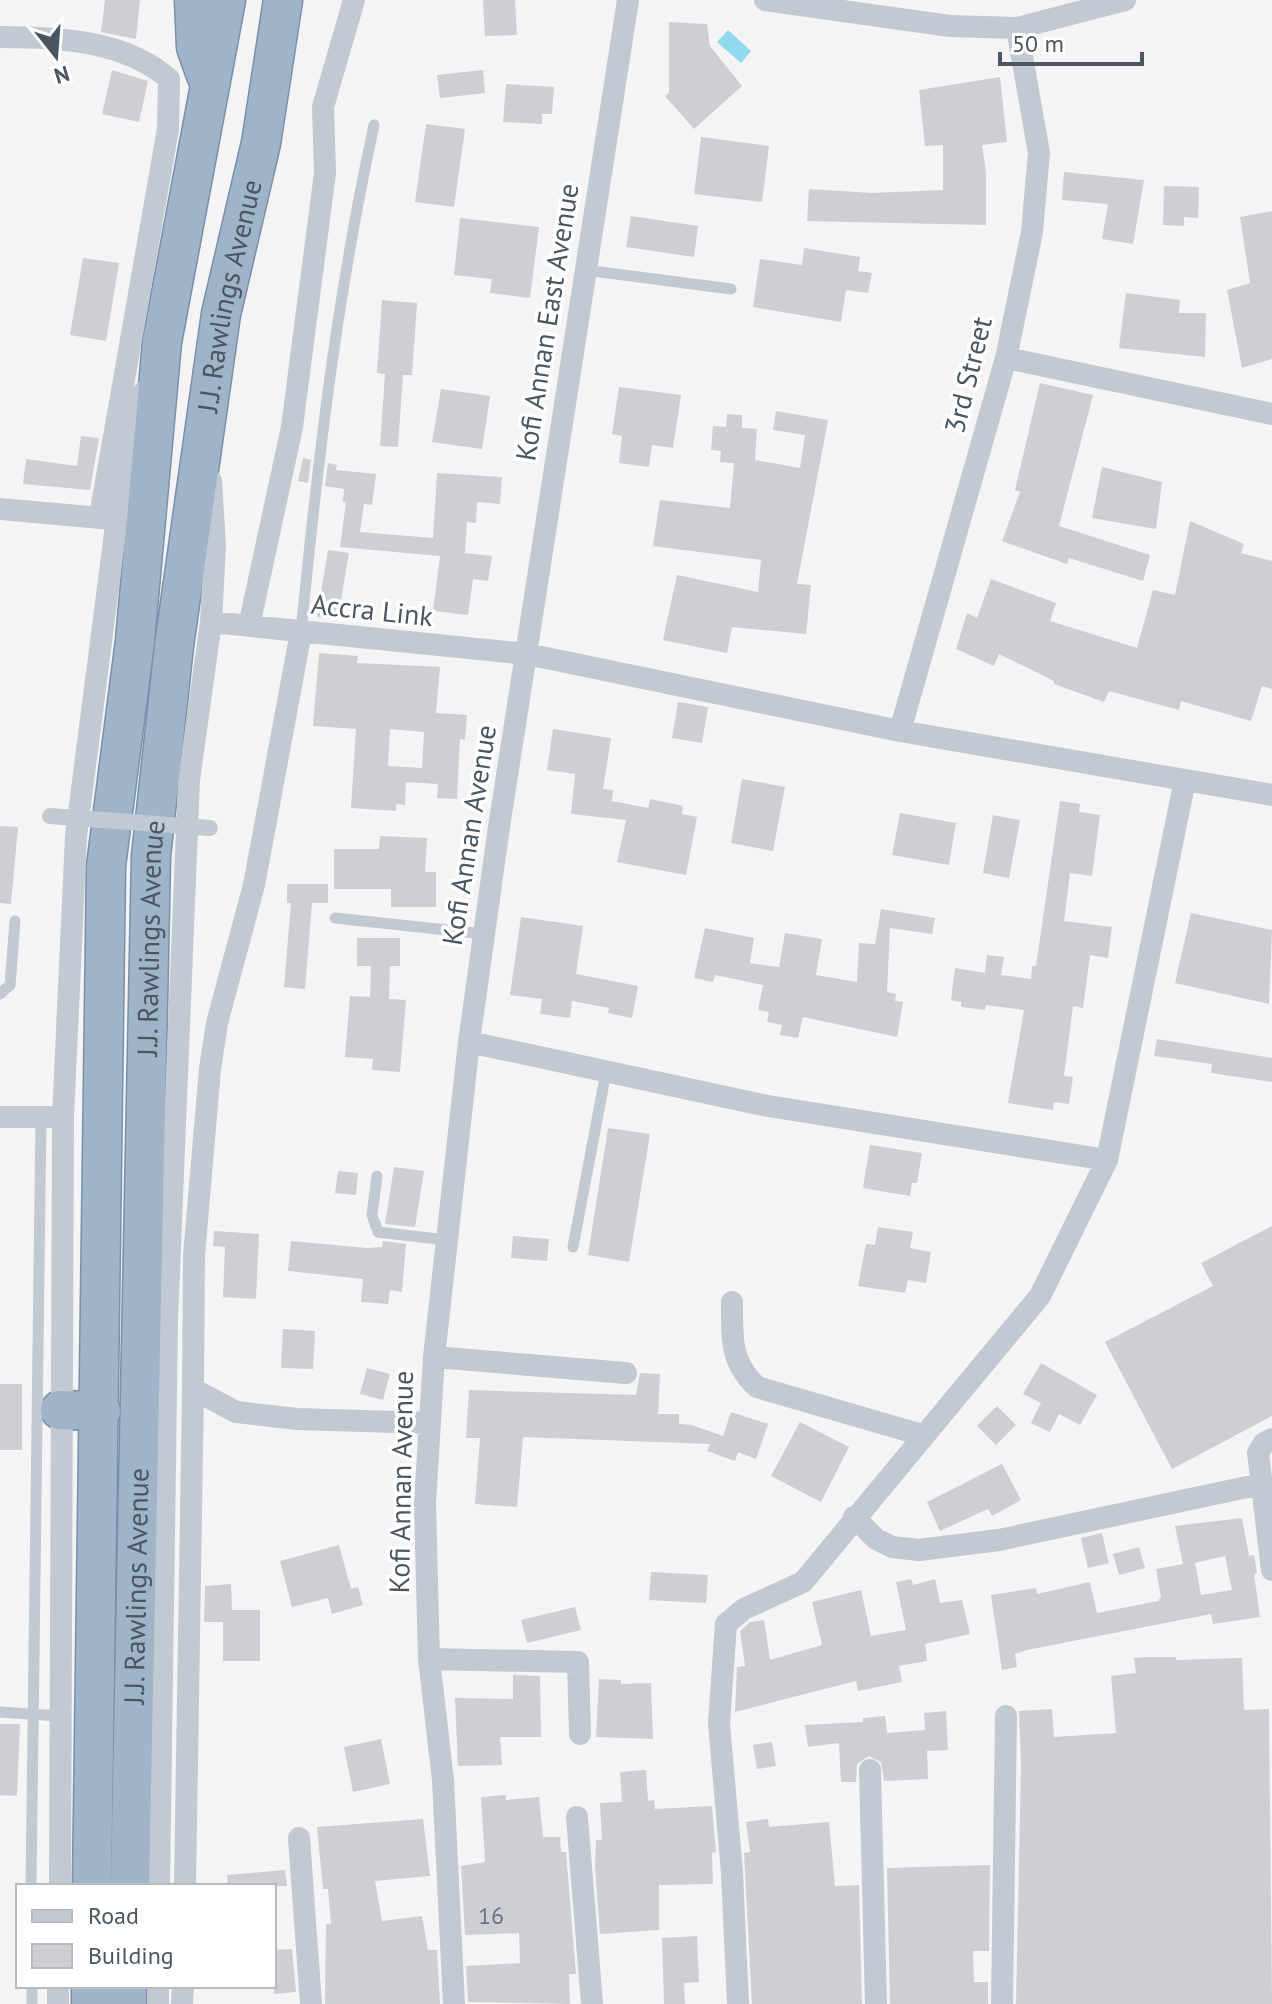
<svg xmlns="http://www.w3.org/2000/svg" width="1272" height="2004" font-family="'PT Sans',sans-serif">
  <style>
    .water { fill: #90daee }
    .building { fill: #cdcfd5; fill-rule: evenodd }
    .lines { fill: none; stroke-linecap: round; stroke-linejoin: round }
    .trunk-casing { stroke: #7690ad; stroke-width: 41 }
    .service { stroke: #c1cad2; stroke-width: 11 }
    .minor { stroke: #c1cad2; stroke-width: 22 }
    .trunk { stroke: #9fb4c9; stroke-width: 38 }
    .pedestrian-bridge { stroke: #c1cad2; stroke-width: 16 }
    .labels { text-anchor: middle; stroke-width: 7; stroke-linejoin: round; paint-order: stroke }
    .number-label { font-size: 24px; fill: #6b747e }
    .street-label { font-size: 28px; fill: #4a5661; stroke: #fff }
  </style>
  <rect width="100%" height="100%" fill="#f5f3f3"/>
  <path class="water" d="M728,30L751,51L741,63L717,42Z"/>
  <path class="building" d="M105,0H140L136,39L101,32Z
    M483,0H515L517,35L485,36Z
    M669,22L707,24L710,46L742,86L694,129L665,96L669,93Z
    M112,70L148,81L139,122L102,114Z
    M483,70L485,93L440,98L437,75Z
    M1000,77L1007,142L982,145L986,172V225L807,221L809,189L872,193L943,190V145L925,146L919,90Z
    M506,84L554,87L552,114H542V124L503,122Z
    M426,124L465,129L454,207L415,202Z
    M701,137L769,146L762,202L694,194Z
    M1064,172L1144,180L1133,244L1102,239L1108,204L1062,200Z
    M1164,186L1199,187L1198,218L1184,217V226L1163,225Z
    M1272,211V359L1242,368L1227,290L1250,283L1240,217Z
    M631,216L698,226L694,257L626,247Z
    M460,218L539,227L530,298L490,293L492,279L454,275Z
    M804,248L860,257L858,271L872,273L868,293L846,290L841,322L753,307L760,259L802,265Z
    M83,258L119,263L106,341L70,335Z
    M1126,293L1180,300L1179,313H1206L1205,357L1119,348Z
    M382,300L417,303L412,375H403L398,447L380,446L385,374L377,373Z
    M1040,383L1093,395L1059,526L1150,555L1143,581L1069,558L1067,564L1002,541L1020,492L1015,490Z
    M619,387L681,395L673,448L652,445L649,467L619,463L622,436L612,434Z
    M441,389L490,396L482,449L432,442Z
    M776,411L828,420L797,584L811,585L806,634L732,627L727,653L663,640L677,575L758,592L761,560L653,546L660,500L730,508L734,463L720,462L721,451L711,450L713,426L726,427L727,414L742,415V428L757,429L755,460L800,468L805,435L773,430Z
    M81,436L99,438L90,490L23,484L26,459L77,466Z
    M303,458L311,460L308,483L298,481Z
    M328,463L337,465L336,470L376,474L372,505L364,504L360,532L433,538L437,473L502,477L500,504L477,502L476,523L467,522L465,553L492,556L488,581L473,579L468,615L433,611L440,556L340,547L346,502H343L344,489L325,486Z
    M1102,467L1162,482L1156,529L1092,518Z
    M1190,521L1244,544L1241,553L1272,561V689L1262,686L1251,721L1181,701L1179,710L1109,691L1104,702L1054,684V681L999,654L994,666L956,649L967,613L977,618L991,579L1056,603L1050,621L1137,648L1153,590L1175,595Z
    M328,550L349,553L339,612L333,611L332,619L317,617Z
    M319,653L358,656L357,663L440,667L436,713L467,715L465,740L460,739L457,799L437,798L438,784L406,782L405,805L396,804V811L351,808L356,729L313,726ZM390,729L424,732L422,768L388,766Z
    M678,702L708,707L702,743L672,738Z
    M553,729L611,738L603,789L613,790L612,801L648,808L650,799L683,806L682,814L697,817L686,875L617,862L626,820L571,814L575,774L547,770Z
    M742,779L785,787L773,851L731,843Z
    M1060,801L1080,804L1079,812L1100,815L1092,876L1070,873L1064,921L1112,927L1108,958L1090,955L1083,1008L1073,1006L1064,1076L1073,1077L1069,1104L1054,1102L1053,1110L1008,1103L1024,1010L986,1005L985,1010L961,1007V1002L951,1000L955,968L985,973L987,955L1004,957L1001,975L1031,979L1032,966H1036Z
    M900,813L956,823L949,865L892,855Z
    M993,815L1020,820L1009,878L983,873Z
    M0,826L18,827L11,904L0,903Z
    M380,836L427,838L425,872H436V907H391V889H334V849H379Z
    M287,884H328V903H312L305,989L284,987L291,903H287Z
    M881,909L935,918L932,934L890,928L887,992L896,994L895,1001L903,1002L897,1037L803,1017L798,1038L780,1035L782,1025L767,1022L769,1012L758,1010L763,985L715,975L713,982L694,978L705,928L754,938L750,963L779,967L785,933L822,939L816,975L857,982L859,943L875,944Z
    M1191,913L1272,930L1269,1004L1175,983Z
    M521,917L583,926L576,974L638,986L632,1018L608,1013L609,1008L572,1001L570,1018L540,1014L542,999L510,995Z
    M357,938H400V966H390L389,999L406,1000L400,1072L372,1070L373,1059L345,1057L350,996L370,997L371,966H357Z
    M1157,1039L1272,1058V1082L1211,1073L1212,1064L1154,1056Z
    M608,1128L650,1134L629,1262L588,1255Z
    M870,1145L922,1153L917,1183H912L910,1196L863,1188Z
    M394,1167L424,1171L415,1227L385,1224Z
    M338,1171L358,1173L356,1195L335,1193Z
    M1272,1226V1416L1172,1469L1105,1342L1213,1286L1201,1263Z
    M878,1227L913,1232L910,1248L931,1252L926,1283L908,1280L905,1293L858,1286L866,1244L875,1245Z
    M214,1231L259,1234L256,1299L223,1297L225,1247L213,1246Z
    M513,1236L549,1239L547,1261L511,1258Z
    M291,1241L367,1248L382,1247L383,1241L406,1244L402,1292L390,1290L388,1304L361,1302L363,1279L288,1271Z
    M283,1329L315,1331L313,1369L281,1368Z
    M1041,1363L1097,1395L1080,1425L1059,1414L1050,1432L1031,1423L1041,1403L1023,1394Z
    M367,1368L390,1374L383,1400L360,1394Z
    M640,1373L660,1374L658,1414H679V1424L692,1425L723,1436L731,1412L768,1424L756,1459L738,1452L735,1461L707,1451L710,1444L523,1437L517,1507L475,1504L480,1438H466L469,1390L636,1395Z
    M0,1384H22V1450H0Z
    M997,1406L1016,1425L996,1445L977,1426Z
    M800,1422L849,1447L821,1502L771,1476Z
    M1002,1464L1021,1500L992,1516L988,1509L940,1531L927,1502Z
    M1242,1518L1249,1556L1254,1555L1257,1573L1254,1574L1260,1617L1213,1624L1211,1614L1027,1650L1015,1654L1017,1667L1002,1670L991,1595L1036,1588L1037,1594L1090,1582L1097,1613L1158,1601L1161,1597L1156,1569L1183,1564L1175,1526ZM1225,1556L1232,1590L1201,1595L1195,1563Z
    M1102,1533L1109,1563L1088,1568L1081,1538Z
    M339,1545L351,1589L358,1587L363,1605L332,1614L328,1598L292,1607L280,1561Z
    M1139,1547L1145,1568L1119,1575L1113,1554Z
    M651,1572L708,1575L706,1603L649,1600Z
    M911,1579L913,1585L935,1579L940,1603L962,1600L970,1634L925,1644L927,1661L899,1666L902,1682L858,1691L856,1681L735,1712L737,1667L745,1666L740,1631L750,1622L764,1620L770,1660L822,1645L812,1602L861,1590L871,1636L906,1630L896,1582Z
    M231,1584L232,1610H260V1661H223V1622H204L205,1586Z
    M575,1607L581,1630L527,1643L521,1620Z
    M1149,1657H1176V1660L1242,1658L1244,1710L1269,1709L1272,2004H1016L1021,1763L1019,1711L1052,1709L1054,1737L1116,1733L1111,1676L1136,1673L1134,1658Z
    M513,1675L540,1676L541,1737H500L502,1765L458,1766L455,1698L513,1699Z
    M599,1679L621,1680V1684L651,1683L653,1739L596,1737Z
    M946,1711L948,1750L927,1751L928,1779L884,1781L881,1762L869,1756L857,1764L856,1782H841L839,1743L808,1747L805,1725L863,1722V1718L885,1716L887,1733L925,1730L924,1713Z
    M0,1724H20L17,1796L0,1795Z
    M381,1739L390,1784L353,1792L344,1747Z
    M772,1742L776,1766L757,1769L753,1745Z
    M646,1770L648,1801L654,1800L655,1809L712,1806L716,1852L712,1853L713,1884L659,1885V1930L600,1934L595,1867L596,1840H602L600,1803L622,1802L620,1772Z
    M506,1795V1800L539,1797L543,1837H560L561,1852H566L576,1974H569L570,2004L468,2002L466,1966L520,1963L519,1933L465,1935L461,1866L485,1862L481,1797Z
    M423,1819L430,1876L375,1881L382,1921L422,1916L428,1950H437L440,2004H325L326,1924H331L328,1889H323L317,1827Z
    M768,1819L769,1827L829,1822L835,1886L859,1885L862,2004H752L744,1853L750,1852L746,1822Z
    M990,1865L989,1951H973L974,1982H988V2004H890L887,1868Z
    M285,1870L287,1886H228L227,1875Z
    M697,1936L699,1982L684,1983L685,2004H664L662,1938Z
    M292,1949L296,1992L274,1994V1950Z"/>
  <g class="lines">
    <g class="trunk-casing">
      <g id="trunk">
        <path d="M194,0L196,47L206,75"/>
        <path d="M60,1410L101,1411"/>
        <path d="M92,1886L106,866L135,641L162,342L226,0"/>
        <path id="s1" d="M130,1886L151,856L174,646L221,314L261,143L283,0"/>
        <path d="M91,2004V1986"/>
        <path d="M127,2004V1986"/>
      </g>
    </g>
    <path class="service" d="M585,270L731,289
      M301,632C318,458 337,296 374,125
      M335,918L484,934
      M0,994L10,985L15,921
      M377,1176L372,1215L378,1232L446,1240
      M573,1247L606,1072
      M0,1712L60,1716
      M31,1886L41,1117
      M32,1986V2004"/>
    <path class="minor" d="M765,0L950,26L1017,28L1125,0
      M0,37C56,37 125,40 169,79L168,129L100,516
      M1006,358L1272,414
      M0,509L112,519
      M211,622L527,654L900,731L1272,795
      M249,626L292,427L325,173L323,107L354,0
      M301,632L254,885L217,1023L210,1069L194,1256L193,1389L236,1412L297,1419L429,1423
      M900,731L1006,358L1032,232L1039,153L1017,28
      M469,1042L768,1106L1107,1160
      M0,1117H63
      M732,1302C732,1338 730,1362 757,1387L922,1435
      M434,1357L626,1373
      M1272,1439L1264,1443L1258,1453L1272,1570
      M854,1517L876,1539L892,1547L919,1550L999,1540L1261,1484
      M429,1659L578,1662L580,1734
      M870,1770L876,2004
      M577,1817L592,2004
      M299,1838L311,2004
      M60,1886L63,1117L76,836L125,455L144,392
      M159,1886L167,1321L189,780L211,622L215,546L211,481
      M185,1886L193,1389
      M58,2004V1986
      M158,2004V1986
      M182,2004L183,1986
      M454,2004L443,1780L429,1659L425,1503L434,1357L469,1042L499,827L628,0
      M738,2004L732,1873L719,1723L726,1624L744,1609L803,1582L1040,1296L1107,1160L1185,780
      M1002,2004L1006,1716"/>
    <use href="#trunk" class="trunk"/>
    <path class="pedestrian-bridge" d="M50,816L210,828"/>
  </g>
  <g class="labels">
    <g class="number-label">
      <text x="491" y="1924">16</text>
    </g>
    <g class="street-label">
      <text dy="10" stroke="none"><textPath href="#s1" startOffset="1596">J.J. Rawlings Avenue</textPath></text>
      <text transform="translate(547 322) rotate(-81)" y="10">Kofi Annan East Avenue</text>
      <text transform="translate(968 375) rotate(-76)" y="10">3rd Street</text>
      <text transform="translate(372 610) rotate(6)" y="10">Accra Link</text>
      <text transform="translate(469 835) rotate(-81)" y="10">Kofi Annan Avenue</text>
      <text dy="10" stroke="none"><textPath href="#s1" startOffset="948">J.J. Rawlings Avenue</textPath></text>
      <text transform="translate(401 1482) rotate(-89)" y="10">Kofi Annan Avenue</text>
      <text dy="10" stroke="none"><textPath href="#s1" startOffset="300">J.J. Rawlings Avenue</textPath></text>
    </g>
  </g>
  <rect x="16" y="1884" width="260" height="104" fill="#ffffff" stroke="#b7bbc0" stroke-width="2"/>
  <rect x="32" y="1910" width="40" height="12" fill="#c1cad2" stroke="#b7bbc0" stroke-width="2"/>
  <text x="88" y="1924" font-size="24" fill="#4a5661">Road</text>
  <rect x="32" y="1944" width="40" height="24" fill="#cdcfd5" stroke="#b7bbc0" stroke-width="2"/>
  <text x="88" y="1964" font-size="24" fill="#4a5661">Building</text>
  <g transform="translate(56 56) rotate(163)" stroke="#ffffff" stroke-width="6" paint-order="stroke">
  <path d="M0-6L14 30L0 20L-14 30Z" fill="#4a5661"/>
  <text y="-12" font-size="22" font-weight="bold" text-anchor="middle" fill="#4a5661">N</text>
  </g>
  <path d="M1000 52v12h142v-12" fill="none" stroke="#4a5661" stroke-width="4"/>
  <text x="1012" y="52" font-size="24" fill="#4a5661" stroke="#ffffff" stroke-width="6" paint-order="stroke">50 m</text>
</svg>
